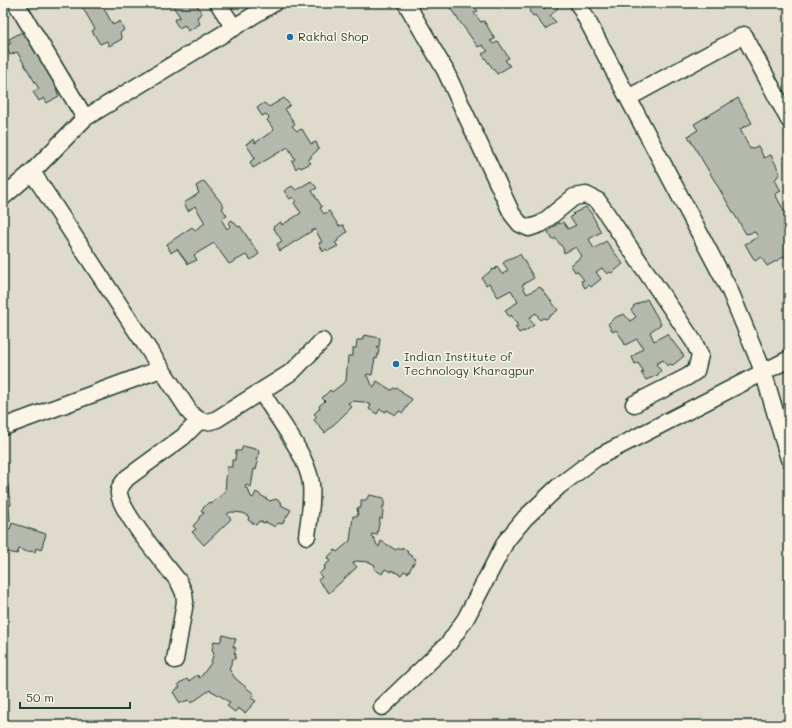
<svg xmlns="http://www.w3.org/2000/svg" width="792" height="728" font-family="Mali,sans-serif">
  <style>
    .built { fill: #dedbcc }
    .building { fill: #b5b9ad; stroke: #1f3d34 }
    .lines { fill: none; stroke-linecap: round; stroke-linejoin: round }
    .minor-casing { stroke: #1f3d34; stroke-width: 19 }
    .minor { stroke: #fcf5e5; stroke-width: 16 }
    .poi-dot { fill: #1f6fb2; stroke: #fcf5e5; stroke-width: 1.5 }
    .labels { text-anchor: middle; stroke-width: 3; stroke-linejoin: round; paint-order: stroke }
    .poi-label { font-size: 12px; fill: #1f3d34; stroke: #fcf5e5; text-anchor: start }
  </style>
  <rect width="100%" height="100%" fill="#efeada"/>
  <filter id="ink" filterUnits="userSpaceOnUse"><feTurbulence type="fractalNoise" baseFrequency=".025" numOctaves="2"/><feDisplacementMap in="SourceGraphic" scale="8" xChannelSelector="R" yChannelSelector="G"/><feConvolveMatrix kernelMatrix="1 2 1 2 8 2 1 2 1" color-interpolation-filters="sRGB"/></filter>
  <g filter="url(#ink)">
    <path class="built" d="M3,3H789V725H3Z"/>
    <path class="building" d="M80,3H101L113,25L120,21L124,30L120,33L122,39L109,46L107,41L100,44L92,31L95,29Z
      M171,3H196L202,14L197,17L200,24L188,31L185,25L179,28L174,20L180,17Z
      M455,3H472L478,11L474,13L481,22L484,21L495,39L490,41L494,44L498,41L509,58L505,60L510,66L497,74L482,54L488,51L482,45L478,47L450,8Z
      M527,3H541L540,4L544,9L551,3H555L558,8L550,16L556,22L545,29L535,15L533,16L529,11L531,8Z
      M22,32L24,37L32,33L62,86L56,89L59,96L47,103L44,98L39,101L33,92L39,89L17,52L10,55L6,46L11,43L9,39Z
      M284,98L290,105L285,109L295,124L292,126L297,131L302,129L311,144L316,142L319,149L311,156V158L308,160L311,163L301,168L299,166L296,169L292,161L295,159L288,147L253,168L250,162L255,158L246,144L254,139L255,143L274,130L267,120L269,118L266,114L262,116L257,108L264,103L269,107Z
      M738,98L752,123L740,129L750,149L758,146L764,158L771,155L780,173L775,180L781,191L775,194L789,220V254L767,266L761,257L755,261L745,244L758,237L755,232L746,234L688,136L698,130L694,124Z
      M3,124L7,131L3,133Z
      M204,181L224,206L222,208L227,216L221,219L227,229L230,226L228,223L232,220L238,227L240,226L259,254L251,260L246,255L229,264L214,243L194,255L197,260L188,264L177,249L171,253L167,244L192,227L195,230L205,223L195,206L188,211L184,203L199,193L196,186Z
      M311,181L317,188L312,191L322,207L320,208L324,214L329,211L339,226L343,225L347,232L338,239V241L335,243L338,246L328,251L326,249L323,252L319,243L322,242L315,229L280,251L277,244L282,241L273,227L281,222L282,225L301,213L294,203L296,201L293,197L290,199L284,191L292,186L296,190Z
      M586,207L591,213L601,232L589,239L594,249L606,241L623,264L612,273L610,272L607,274L602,268L596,272L601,279L591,287L589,285L585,288L581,281L584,280L577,271L575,272L571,265L582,256L576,247L564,253L563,248L555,238L553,240L548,232L553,227L559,223L560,224L563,222L568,229L576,225L570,218L574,214H572Z
      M520,254L534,278L522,285L527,294L540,287L558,310L546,319L543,318L540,320L536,313L529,318L534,325L524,332L523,331L519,333L515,327L518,326L511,315L509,317L505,310L518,302L511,290L498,297L489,283L486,285L482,278L493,269L494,270L497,267L502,274H503L508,270L503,263L507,260H506Z
      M647,299L661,324L650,332L654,341L667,334L684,356L673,365L670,364L667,366L663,360L656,364L661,371L658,374V375L646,380L641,373L644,372L638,363L635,364L632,357L643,348L637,339L625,345L623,340L616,330L613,332L608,324L613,319L620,315V316L624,314L630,321L636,317L631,310L634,307L633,306Z
      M364,335L380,338L379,347H377L379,350L377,359L375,358L372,375L367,374L366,376L369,378L372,385L374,387L377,381L391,390L394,388L396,389L397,388L403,392L402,393L412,399L403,413L399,411L396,415L387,410L386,412L380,409L377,414L369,409L371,405L364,402L352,401L348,403L352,407L325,433L314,420L317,417L314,414L320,408L319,406L325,401L322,398L330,390L332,392L346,381L348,356H353V348H356L357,340H362Z
      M243,446L259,450L258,459H256V460L258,462L256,470L254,469L251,487L246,485L245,488L248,489L251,497L253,498L256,492L270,501L276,499L282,503L281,505L291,510L282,524L278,523L275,527L266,522L265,523L259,521L256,525L248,520L249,517L243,513L231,512L227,514L231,519L204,545L192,532L196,529L193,526L199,519V517L204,513L201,510L209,502L211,504L225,492L227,467H232V460H235L236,451H241Z
      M3,484L8,485L9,497H10L11,505H9L10,521H4V530L6,532L7,528L10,529L12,523L46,534L41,550L36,548L35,552L29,551L28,552L19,549L17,554L3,551Z
      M369,495L384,498V507H382L383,510L382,519L380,518L377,535L372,534L371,536L374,538L377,545L379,547L381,541L396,550L399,548L401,549L402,547L408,552L407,553L416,559L408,573L404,571L401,575L391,570V572L385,569L382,574L374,569L375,565L369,562L356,561L353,563L357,567L329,593L318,580L322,577L319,574L325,568L324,566L330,561L327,558L335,550L337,552L350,541L353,516H358L357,508H361V500H366Z
      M223,635L236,639L233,647L236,648L234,653L236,654L235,659H233L229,669L235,678L254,694L251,698L256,701L245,713L238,708L235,712L227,706L230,703L222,697L210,690L191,703L189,700L180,703L173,692L180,687L178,684L187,679L189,681L197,675L200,678L211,663L214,652L212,650L214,641L220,642Z"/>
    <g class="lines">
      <g class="minor-casing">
        <path id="minor" d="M16,3L85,118
          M218,3L234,28
          M406,3L445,70L512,214L520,224L529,228L541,224L574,197L586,195L598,201L694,342L700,355L696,371L687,377L634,404
          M578,3L730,291L763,371L789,459
          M628,98L744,35L789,120
          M32,172L191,414C201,422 204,424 217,419L293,371L322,341
          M3,197L32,172L85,118L274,3
          M261,392C276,415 308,457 311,484C313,501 309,519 307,536
          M3,427L161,369
          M175,660L185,602L184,593L179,582C165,564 122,514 119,494C118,488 123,483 127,478L183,437L199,421
          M382,707L449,643L466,618L506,541L525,518L559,486L596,458L789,359"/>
      </g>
      <use href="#minor" class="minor"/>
    </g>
  </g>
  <g class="poi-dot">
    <circle cx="290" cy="37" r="4"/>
    <circle cx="396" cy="364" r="4"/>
  </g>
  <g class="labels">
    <g class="poi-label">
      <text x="298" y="41">Rakhal Shop</text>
      <text x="404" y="361">Indian Institute of<tspan x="404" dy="14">Technology Kharagpur</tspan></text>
    </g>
  </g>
  <rect width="792" height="728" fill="none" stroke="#fcf5e5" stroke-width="16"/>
  <rect x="8" y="8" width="776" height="712" fill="none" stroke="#1f3d34" stroke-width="1.5" filter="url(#ink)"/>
  <path d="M20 702v6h110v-6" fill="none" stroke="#1f3d34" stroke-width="2"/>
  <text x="26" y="702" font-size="12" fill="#1f3d34" stroke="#fcf5e5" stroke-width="3" paint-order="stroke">50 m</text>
</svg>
